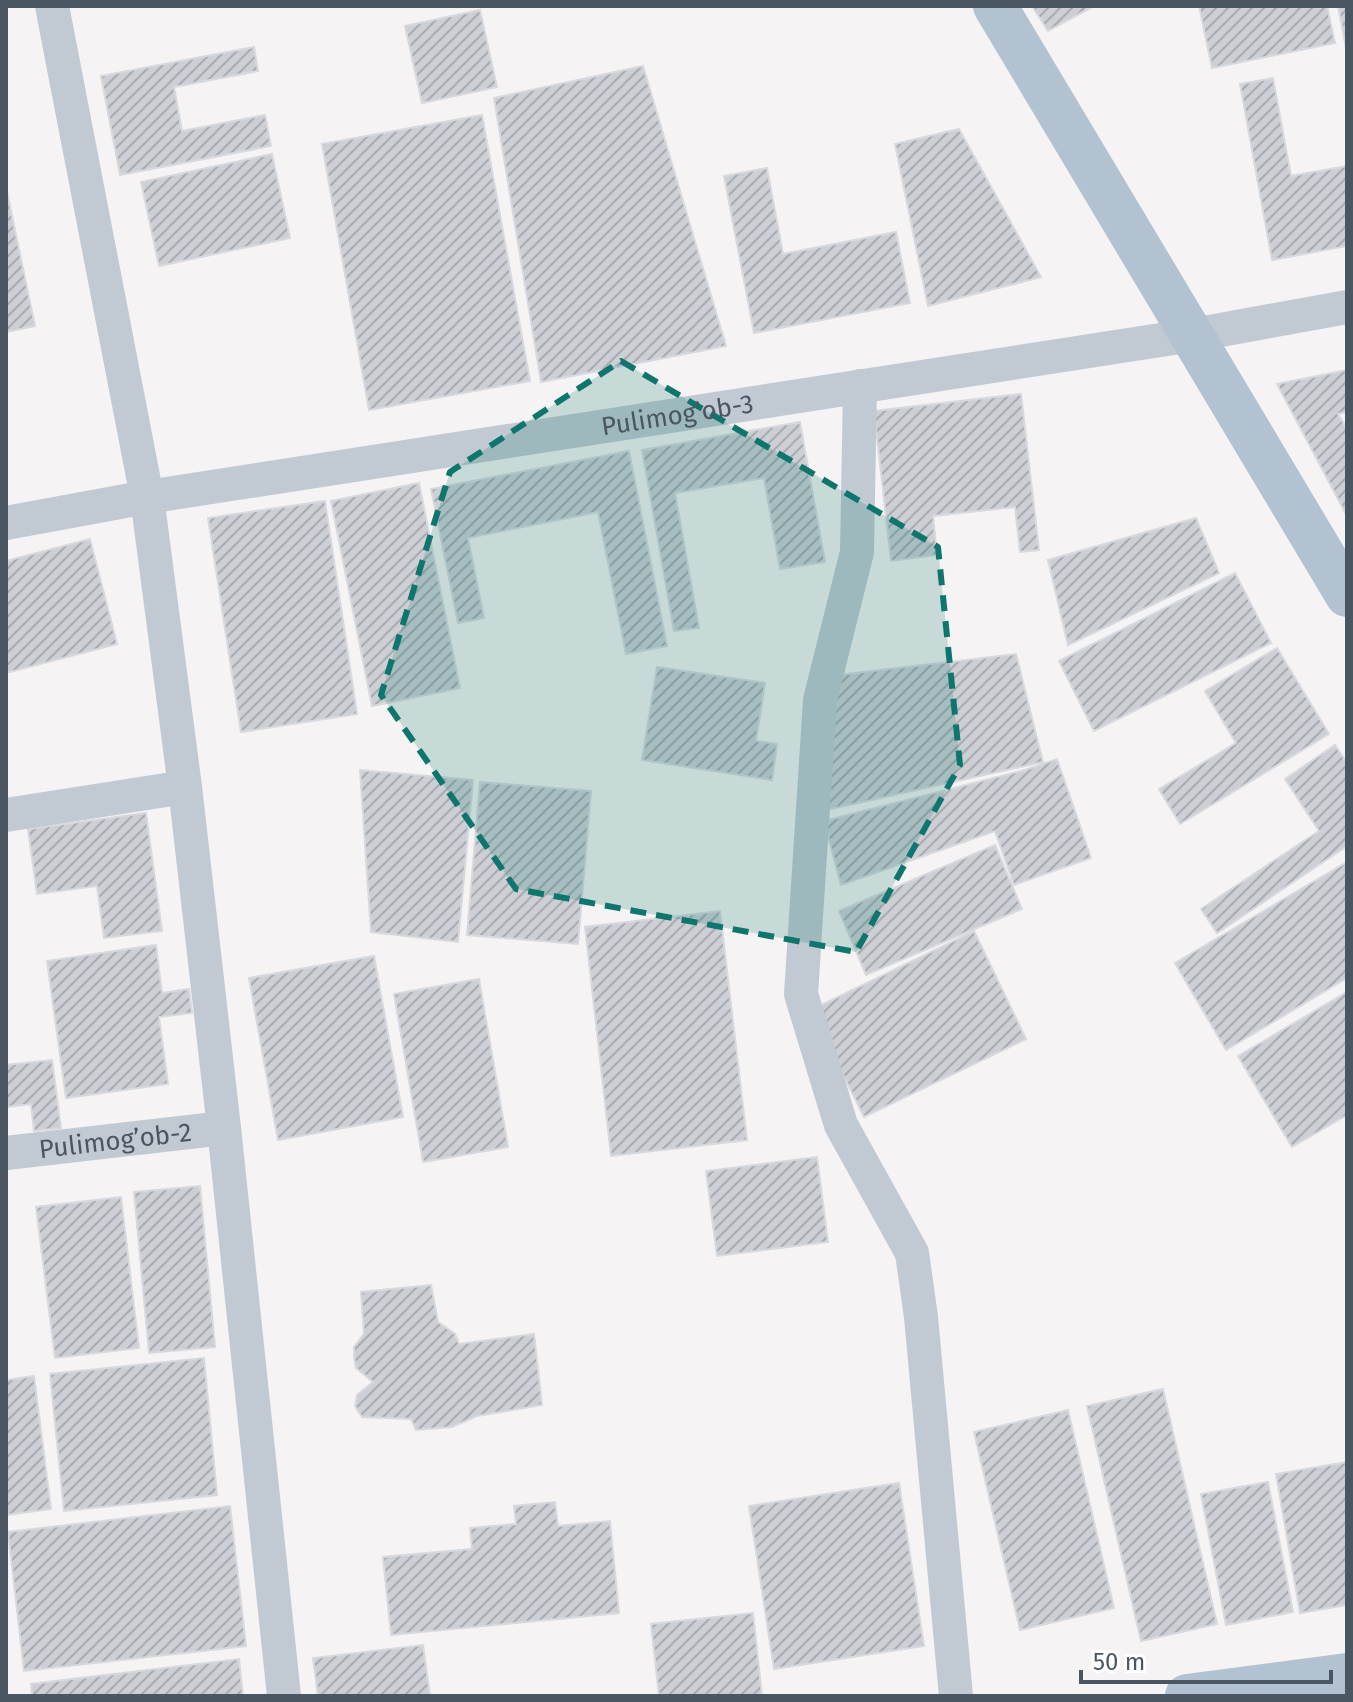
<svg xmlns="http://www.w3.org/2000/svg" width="1353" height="1702" font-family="'Fira Sans',sans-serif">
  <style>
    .building { fill: url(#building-hatch); stroke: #d7d9de; stroke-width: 2 }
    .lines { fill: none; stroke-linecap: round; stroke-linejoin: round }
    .minor { stroke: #c1cad2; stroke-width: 34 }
    .major { stroke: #b3c2d1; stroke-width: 44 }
    .marked { fill: #0f766e; fill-opacity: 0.2; stroke: #0f766e; stroke-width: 6; stroke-dasharray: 16 10; stroke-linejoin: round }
    .labels { text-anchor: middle; stroke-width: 7; stroke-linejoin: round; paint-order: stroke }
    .street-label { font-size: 26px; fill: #4a5661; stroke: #fff }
  </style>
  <defs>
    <pattern id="building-hatch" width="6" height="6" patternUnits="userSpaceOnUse" patternTransform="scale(2)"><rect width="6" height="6" fill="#cdcfd5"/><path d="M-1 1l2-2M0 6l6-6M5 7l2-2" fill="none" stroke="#a8abb0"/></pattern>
  </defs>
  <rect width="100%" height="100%" fill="#f5f3f3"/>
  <path class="building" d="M1032,6H1094L1048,31Z
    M1199,6H1327L1335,43L1212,68Z
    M1338,6H1347V53Z
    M480,10L497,87L422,103L405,26Z
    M254,47L258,71L174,87L182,131L265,115L271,146L120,175L101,76Z
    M643,66L726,346L541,382L494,98Z
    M1273,78L1291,176L1347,166V246L1272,260L1240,84Z
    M482,115L530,381L369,410L322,144Z
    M959,129L1041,277L928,306L895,144Z
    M272,154L290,238L159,266L141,182Z
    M767,168L783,254L896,232L910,303L754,333L724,176Z
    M6,187L35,326L6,332Z
    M1347,370V412L1338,414L1347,429V516L1277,384Z
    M1021,394L1039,550L1020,552L1015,507L933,516L937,555L891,561L874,411Z
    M800,422L825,562L780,569L764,478L675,493L699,628L674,631L642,450Z
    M629,451L667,646L626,654L598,512L468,538L484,618L458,623L431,489Z
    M419,483L460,688L372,706L331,501Z
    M325,501L357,714L241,732L208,518Z
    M1196,518L1219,573L1068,645L1048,560Z
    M90,539L117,644L6,673V561Z
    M1235,573L1271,643L1094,731L1059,661Z
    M1277,648L1329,734L1180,824L1159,789L1236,743L1205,691Z
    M1016,654L1043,762L822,811L830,676Z
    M657,667L765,683L756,741L777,744L772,780L642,760Z
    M1335,745L1347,763V846L1217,933L1201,909L1319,831L1285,779Z
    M1057,759L1091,858L1014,885L995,831L841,885L824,821L1025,770Z
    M360,770L473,780L458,942L371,932Z
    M480,782L591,791L578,944L467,935Z
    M146,813L162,931L104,938L97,886L37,894L28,829Z
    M995,845L1022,909L866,975L839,911Z
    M1347,862V978L1226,1050L1175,963Z
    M720,911L747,1140L611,1156L585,927Z
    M974,931L1026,1039L864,1117L811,1010Z
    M156,945L162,993L189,989L192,1013L159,1017L168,1084L66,1098L47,961Z
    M374,956L403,1117L278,1140L249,978Z
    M479,979L508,1147L423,1162L394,994Z
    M1347,992V1115L1292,1147L1238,1056Z
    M52,1060L61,1128L34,1131L31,1104L6,1107V1065Z
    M817,1157L828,1242L717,1256L706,1171Z
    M200,1186L215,1347L149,1353L134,1192Z
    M121,1197L139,1348L55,1358L36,1207Z
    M431,1285L438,1322L455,1334L459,1344L534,1334L542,1405L477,1416L452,1427L416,1430L411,1419L362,1417L355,1406L357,1395L373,1382L356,1368L354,1357V1347L364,1334L361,1292Z
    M204,1358L217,1495L64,1511L50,1374Z
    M34,1376L51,1509L6,1515V1380Z
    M1163,1389L1217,1624L1141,1641L1087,1406Z
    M1068,1410L1114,1608L1020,1630L974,1432Z
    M1347,1462V1605L1300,1613L1276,1474Z
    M1268,1482L1293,1612L1226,1625L1201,1494Z
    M899,1483L924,1646L774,1669L749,1506Z
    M555,1502L558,1526L610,1521L619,1613L391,1635L383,1557L472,1549L470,1528L516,1524L514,1506Z
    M230,1506L246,1646L24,1671L8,1532Z
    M753,1613L762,1696H659L651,1624Z
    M423,1645L430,1696H318L313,1658Z
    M239,1659L243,1696H32L31,1684Z"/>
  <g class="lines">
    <g class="minor">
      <path d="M52,6L147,497L185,787L224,1128L284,1696"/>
      <path d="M860,386L857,552L820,700L801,994L841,1125L912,1253L921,1317L956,1696"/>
      <path id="s1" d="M6,523L147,497L1193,335L1347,307"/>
      <path d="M6,815L185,787"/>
      <path id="s2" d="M6,1153L224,1128"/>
    </g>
    <path class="major" d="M995,6L1347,595
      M1187,1696L1347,1675"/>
  </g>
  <path class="marked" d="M621,361L938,547L960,765L856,952L516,889L381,695L450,472Z"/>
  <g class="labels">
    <g class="street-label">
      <text dy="9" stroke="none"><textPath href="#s1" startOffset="680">Pulimog’ob-3</textPath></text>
      <text dy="9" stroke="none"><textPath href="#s2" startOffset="110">Pulimog’ob-2</textPath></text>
    </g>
  </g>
  <rect width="1353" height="1702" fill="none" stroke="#4a5661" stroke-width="16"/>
  <path d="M1081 1670v12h250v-12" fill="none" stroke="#4a5661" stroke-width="4"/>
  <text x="1093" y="1670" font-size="24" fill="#4a5661" stroke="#ffffff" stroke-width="6" paint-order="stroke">50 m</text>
</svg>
